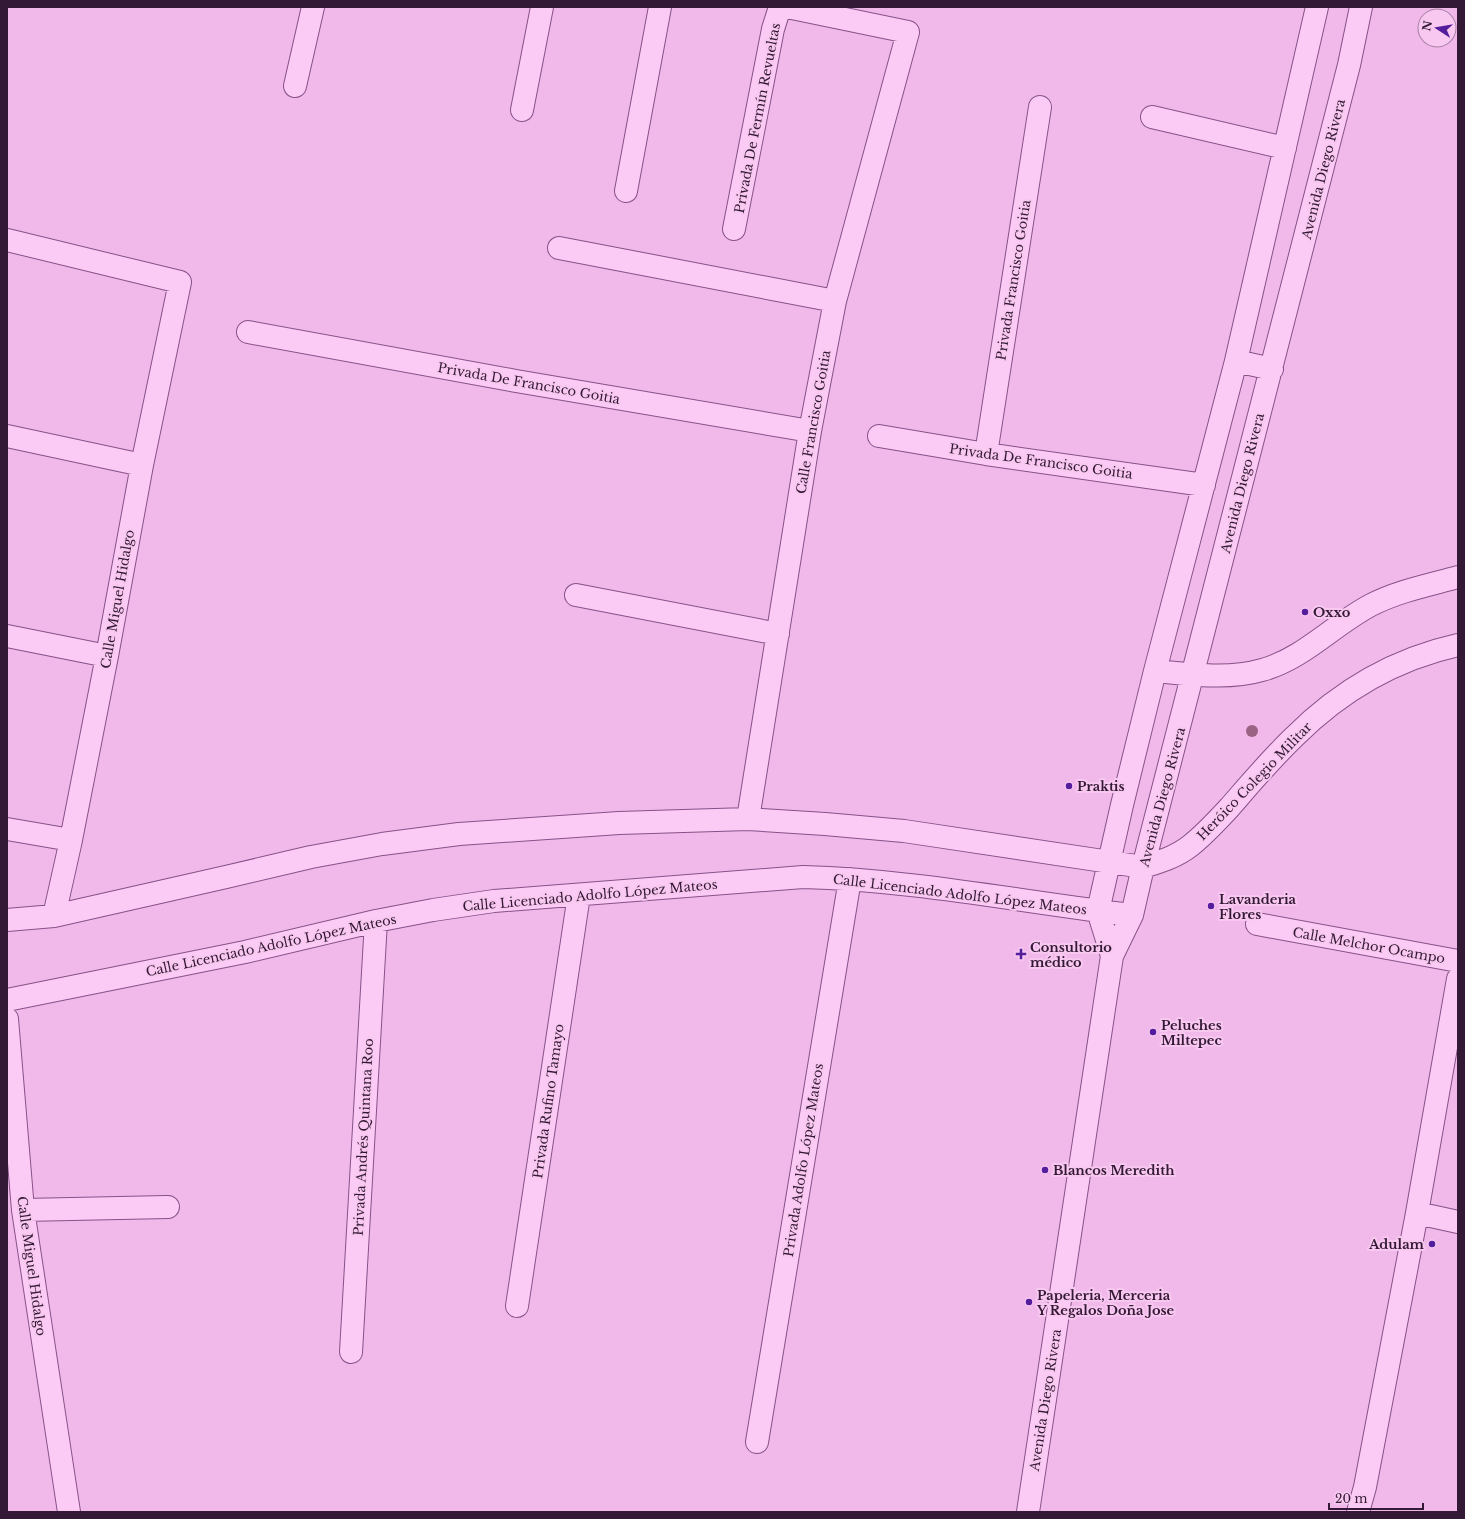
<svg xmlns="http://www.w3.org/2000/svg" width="1465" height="1519" font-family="'Libre Baskerville',serif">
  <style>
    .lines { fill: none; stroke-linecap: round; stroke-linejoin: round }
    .minor-casing { stroke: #865288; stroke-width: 24 }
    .minor { stroke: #fccbf5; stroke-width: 22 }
    .tree { fill: #9b6383 }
    .poi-dot { fill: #531d9c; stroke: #f8c8f1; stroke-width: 1.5 }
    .labels { text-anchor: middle; stroke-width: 4; stroke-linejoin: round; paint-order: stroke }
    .street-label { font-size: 13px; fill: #331935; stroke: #f8c8f1 }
    .poi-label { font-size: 13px; font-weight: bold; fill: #331935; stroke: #f8c8f1; text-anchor: start }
  </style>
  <rect width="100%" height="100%" fill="#f1b8ea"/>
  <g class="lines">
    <g class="minor-casing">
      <path id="minor" d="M295,86L313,7
        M522,110L542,7
        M1152,117L1285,148
        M626,191L660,7
        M734,229L773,29L780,7
        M7,240L180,282L142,465L107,656L71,840L54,916
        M559,248L835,301
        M248,332L516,381L810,431
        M1236,361L1272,369
        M7,436L142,465
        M879,436L986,454L1204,485
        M986,454L1040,107
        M576,595L778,634
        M7,636L107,656
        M1155,671C1190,674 1228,680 1262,670C1303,659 1333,625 1371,605C1398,591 1429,585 1458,577
        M748,819L810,431L835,301L908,32L787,7
        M7,829L71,840
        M7,920L54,916L226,877L311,857L382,844L459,834L619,823L748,819L825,824L904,831L1143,867C1159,862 1176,857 1190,846C1204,835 1217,821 1229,808C1250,784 1271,759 1294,737C1339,692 1395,659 1458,645
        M1257,924L1458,961
        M1112,956L1098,911L1122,805L1155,671L1236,361L1317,7
        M7,1000L245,952L376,921L433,910L494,901L803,877C914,880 1023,902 1132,915
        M7,1019L23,1210L69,1512
        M23,1210L168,1207
        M1417,1213L1458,1222
        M517,1306L579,895
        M351,1352L376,921
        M757,1442L850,879
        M1028,1512L1112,956L1132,915L1143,867L1349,65L1361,7
        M1358,1512L1365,1487L1417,1213L1458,979"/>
    </g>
    <use href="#minor" class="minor"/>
  </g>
  <circle class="tree" cx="1252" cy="731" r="6"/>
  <g class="poi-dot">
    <circle cx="1305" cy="612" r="4"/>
    <circle cx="1069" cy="786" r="4"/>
    <circle cx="1211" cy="906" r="4"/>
    <path d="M1019 948h4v4h4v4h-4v4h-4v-4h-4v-4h4z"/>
    <circle cx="1153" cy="1032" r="4"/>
    <circle cx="1045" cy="1170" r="4"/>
    <circle cx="1432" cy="1244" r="4"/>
    <circle cx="1029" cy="1302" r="4"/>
  </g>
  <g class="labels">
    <g class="street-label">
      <text transform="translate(757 118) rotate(-79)" y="5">Privada De Fermín Revueltas</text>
      <text transform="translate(1323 169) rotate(-76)" y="5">Avenida Diego Rivera</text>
      <text transform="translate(1013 280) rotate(-81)" y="5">Privada Francisco Goitia</text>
      <text transform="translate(529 383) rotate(10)" y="5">Privada De Francisco Goitia</text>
      <text transform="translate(813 422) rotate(-80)" y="5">Calle Francisco Goitia</text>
      <text transform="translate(1041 461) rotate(8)" y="5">Privada De Francisco Goitia</text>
      <text transform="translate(1242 483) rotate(-76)" y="5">Avenida Diego Rivera</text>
      <text transform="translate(117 599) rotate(-80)" y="5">Calle Miguel Hidalgo</text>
      <text transform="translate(1254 781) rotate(-46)" y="5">Heróico Colegio Militar</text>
      <text transform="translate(1162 797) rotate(-75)" y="5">Avenida Diego Rivera</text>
      <text transform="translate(960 894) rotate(7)" y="5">Calle Licenciado Adolfo López Mateos</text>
      <text transform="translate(590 895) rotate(-5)" y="5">Calle Licenciado Adolfo López Mateos</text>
      <text transform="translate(271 945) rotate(-12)" y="5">Calle Licenciado Adolfo López Mateos</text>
      <text transform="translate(1369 945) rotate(10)" y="5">Calle Melchor Ocampo</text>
      <text transform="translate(548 1101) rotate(-82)" y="5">Privada Rufino Tamayo</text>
      <text transform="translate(363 1137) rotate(-87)" y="5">Privada Andrés Quintana Roo</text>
      <text transform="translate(803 1160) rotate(-81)" y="5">Privada Adolfo López Mateos</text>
      <text transform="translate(32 1266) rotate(82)" y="5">Calle Miguel Hidalgo</text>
      <text transform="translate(1045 1400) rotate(-81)" y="5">Avenida Diego Rivera</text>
    </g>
    <g class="poi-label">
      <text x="1313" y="617">Oxxo</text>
      <text x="1077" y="791">Praktis</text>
      <text x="1219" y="904">Lavanderia<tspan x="1219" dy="15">Flores</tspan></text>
      <text x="1030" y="952">Consultorio<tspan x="1030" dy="15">médico</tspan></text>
      <text x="1161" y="1030">Peluches<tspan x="1161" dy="15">Miltepec</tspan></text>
      <text x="1053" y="1175">Blancos Meredith</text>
      <text x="1424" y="1249" text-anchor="end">Adulam</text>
      <text x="1037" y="1300">Papeleria, Merceria<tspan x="1037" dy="15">Y Regalos Doña Jose</tspan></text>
    </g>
  </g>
  <rect width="1465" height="1519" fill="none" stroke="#331935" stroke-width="16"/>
  <g transform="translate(1437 28) rotate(282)"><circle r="19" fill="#f8c8f1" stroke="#a982a6"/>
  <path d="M0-3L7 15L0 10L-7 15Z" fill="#531d9c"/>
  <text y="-6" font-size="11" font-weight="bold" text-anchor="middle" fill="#331935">N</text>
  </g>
  <path d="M1329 1503v6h94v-6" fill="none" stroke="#331935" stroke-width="2"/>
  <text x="1335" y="1503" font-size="12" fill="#331935" stroke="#f8c8f1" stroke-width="3" paint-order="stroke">20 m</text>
</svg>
